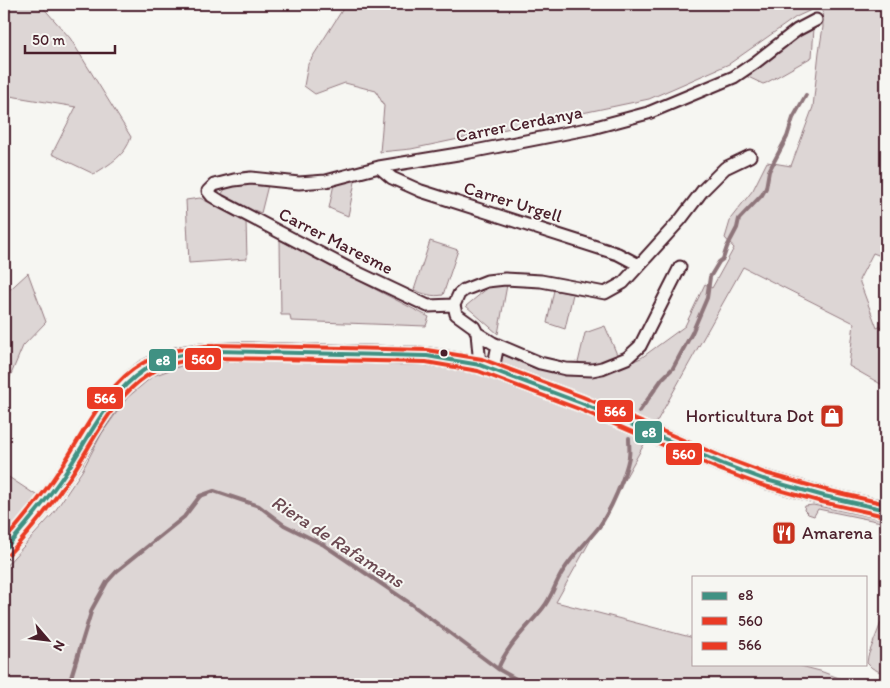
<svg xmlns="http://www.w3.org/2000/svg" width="890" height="688" font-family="Itim,sans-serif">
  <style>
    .green { fill: #ddd6d5; stroke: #947a80 }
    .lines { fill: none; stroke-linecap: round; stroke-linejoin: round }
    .stream { stroke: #8e747a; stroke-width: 4 }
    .street-casing { stroke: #4a1f2b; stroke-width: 15 }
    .secondary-casing { stroke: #4a1f2b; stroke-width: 20 }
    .street { stroke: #f6f6f2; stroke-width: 11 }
    .secondary { stroke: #f6f6f2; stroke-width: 16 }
    .bus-1-casing { stroke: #f6f6f2; stroke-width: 8 }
    .bus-2-casing { stroke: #f6f6f2; stroke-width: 8 }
    .bus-3-casing { stroke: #f6f6f2; stroke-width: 8 }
    .bus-1 { stroke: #409183; stroke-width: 4 }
    .bus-2 { stroke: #ea3a24; stroke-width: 4 }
    .bus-3 { stroke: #ea3a24; stroke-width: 4 }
    .bus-dot { fill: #4a1f2b; stroke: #f6f6f2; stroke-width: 2 }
    .labels { text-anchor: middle; stroke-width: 4; stroke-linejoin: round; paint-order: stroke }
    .street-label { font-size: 18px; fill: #4a1f2b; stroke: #f6f6f2 }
    .poi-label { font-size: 18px; fill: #4a1f2b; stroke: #f6f6f2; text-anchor: end }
    .water-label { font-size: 19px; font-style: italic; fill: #6c4a52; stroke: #f6f6f2 }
    .line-badge { stroke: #f6f6f2; stroke-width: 2 }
    .badge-label { font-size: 14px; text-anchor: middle; font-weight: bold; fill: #fff }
  </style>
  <rect width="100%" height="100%" fill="#f6f6f2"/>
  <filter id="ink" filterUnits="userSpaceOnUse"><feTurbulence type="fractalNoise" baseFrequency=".02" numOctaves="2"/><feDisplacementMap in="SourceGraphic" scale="10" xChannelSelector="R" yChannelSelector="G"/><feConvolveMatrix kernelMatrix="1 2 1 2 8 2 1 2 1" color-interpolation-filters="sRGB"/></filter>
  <g filter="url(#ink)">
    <path class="green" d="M4,4H40L70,38L131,137C126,155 110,164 94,174L52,154L76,107L4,95Z
      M346,4H886V258L873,253L859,280L877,328L886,324V387L849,366L854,323L743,267L556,602L694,638V664H793L820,671L855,684H4V568L53,514L82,471L102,433L127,398L153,376L192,362L377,361L430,366L485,374L493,369L504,354L550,372L576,375L604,373L641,358L685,326L705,284L712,288L734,248L725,238L731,218L753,190L767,162L791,166L813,107L819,52L823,27L822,5L796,17L729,64L649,99L411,149L380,152L384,106L376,91L345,83L315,94L304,86L308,64Z
      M814,28L812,57L766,83L763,84L746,76L780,48Z
      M356,177L348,216L329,208L334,184Z
      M247,184L268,185L261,213L254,210V212L225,198L222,194C225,185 238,185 247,184Z
      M200,198L246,221L247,259L189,263L186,200Z
      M280,240L429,317L426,326L291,321L290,315H281Z
      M430,241L458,250L443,295C432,297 424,294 414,290Z
      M28,273L46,322L23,346L4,391V295Z
      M496,285H507L498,334L466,306L489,287Z
      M554,290L573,294L565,329L547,323Z
      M605,326L618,357L591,366L577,367L585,333Z
      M4,474L39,497L4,538Z
      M813,505L886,520V523L818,509L814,516L808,514L804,510L805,506Z
      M886,610V675L872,668L867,663L868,656Z"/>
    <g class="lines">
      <path class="stream" d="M639,412L662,379L673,368L692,333L707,298L710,277L719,262L723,259L727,247L737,228L739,219L762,195L766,188L769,171L787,137L793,118L806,95
        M498,669C507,645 528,627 543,608C552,597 555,583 563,571C573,555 587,542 599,527C611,510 625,477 629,457C630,451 629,444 629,438
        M69,684L92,609L107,582L117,571L184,517L200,496L214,491L259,506L284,525L324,545L411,604L498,669L525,684"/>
      <g class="street-casing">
        <path id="street" d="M379,167L392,178L421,191L618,254L639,265
          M680,267L640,346L627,358L602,368L592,370L566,369L540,363L493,343L477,333L474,327L456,314L454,305L459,294L464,290L487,281L505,279L541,281L605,293L623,283L681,219L703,190L725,168L750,156
          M454,305L428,306L350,269L220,201L212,196L208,191L214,185L234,180L251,178L299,183L326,181L379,167L470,152L592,128L648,113L734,77L756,62L797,30L816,20
          M477,333L480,365
          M493,369L498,345"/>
      </g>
      <g class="secondary-casing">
        <path id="secondary" d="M4,550C29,523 52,494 72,463C90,435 109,398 135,376C161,354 197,352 229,351L427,356L480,365L581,403L723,464L763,479L824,496L886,510"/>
      </g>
      <use href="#street" class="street"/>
      <use href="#secondary" class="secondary"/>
      <g class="bus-1-casing">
        <path id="bus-1" d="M4,550C26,525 47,500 66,472C89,438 108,394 144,370C165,355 192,353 217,351L427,356L480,365L581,403L723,464L763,479L824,496L886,510"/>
      </g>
      <g class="bus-2-casing">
        <path id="bus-2" d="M9,554C31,530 52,504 70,477C93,443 112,398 148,375C168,361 193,359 217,358L426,362L478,371L579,409L721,470L761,485L822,502L885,516"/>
      </g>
      <g class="bus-3-casing">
        <path id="bus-3" d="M4,541C24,518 43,495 60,469C84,434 104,385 143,363C166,350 191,347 217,345L427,350L482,359L583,397L725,458L765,473L826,490L886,504"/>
      </g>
      <use href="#bus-1" class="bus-1"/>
      <use href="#bus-2" class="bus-2"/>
      <use href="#bus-3" class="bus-3"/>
    </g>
  </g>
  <defs>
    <g id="shop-square" transform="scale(1.25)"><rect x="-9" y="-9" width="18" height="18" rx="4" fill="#c8321e" stroke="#f6f6f2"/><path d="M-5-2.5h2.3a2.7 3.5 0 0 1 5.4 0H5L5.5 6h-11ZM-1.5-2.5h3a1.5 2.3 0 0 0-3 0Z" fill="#fff"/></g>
    <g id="restaurant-square" transform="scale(1.25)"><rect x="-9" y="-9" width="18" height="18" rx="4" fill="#c8321e" stroke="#f6f6f2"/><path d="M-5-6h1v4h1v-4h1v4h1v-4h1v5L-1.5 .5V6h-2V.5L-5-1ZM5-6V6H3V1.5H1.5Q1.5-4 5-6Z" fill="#fff"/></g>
  </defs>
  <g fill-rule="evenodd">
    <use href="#shop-square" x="832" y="416"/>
    <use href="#restaurant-square" x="784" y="533"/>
  </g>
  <circle class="bus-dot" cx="444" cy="353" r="4.5"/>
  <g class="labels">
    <g class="street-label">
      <text transform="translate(519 124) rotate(-11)" y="6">Carrer Cerdanya</text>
      <text transform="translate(513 202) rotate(17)" y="6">Carrer Urgell</text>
      <text transform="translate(336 241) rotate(27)" y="6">Carrer Maresme</text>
    </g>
    <g class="poi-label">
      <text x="814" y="422">Horticultura Dot</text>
      <text x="802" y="539" text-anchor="start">Amarena</text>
    </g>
    <g class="water-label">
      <text transform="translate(338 541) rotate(33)" y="7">Riera de Rafamans</text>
    </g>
  </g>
  <g class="line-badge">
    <rect x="184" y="347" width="38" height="24" rx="5" fill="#ea3a24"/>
    <rect x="148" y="348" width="29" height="24" rx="5" fill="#409183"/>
    <rect x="86" y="386" width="38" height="24" rx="5" fill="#ea3a24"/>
    <rect x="596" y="399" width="38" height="24" rx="5" fill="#ea3a24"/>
    <rect x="634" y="420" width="29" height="24" rx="5" fill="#409183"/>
    <rect x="665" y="442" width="38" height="24" rx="5" fill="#ea3a24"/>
  </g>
  <g class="badge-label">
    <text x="203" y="364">560</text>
    <text x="163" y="365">e8</text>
    <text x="105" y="403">566</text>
    <text x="615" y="416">566</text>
    <text x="649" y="437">e8</text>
    <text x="684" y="459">560</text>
  </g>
  <rect width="890" height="688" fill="none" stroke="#f6f6f2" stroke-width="20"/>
  <rect x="10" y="10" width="870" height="668" fill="none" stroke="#4a1f2b" stroke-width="2" filter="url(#ink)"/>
  <rect x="692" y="576" width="175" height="90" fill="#f6f6f2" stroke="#b1a0a2"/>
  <rect x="702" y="592" width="25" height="8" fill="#409183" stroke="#b1a0a2"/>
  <text x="738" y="600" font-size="15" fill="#4a1f2b">e8</text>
  <rect x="702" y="617" width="25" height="8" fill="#ea3a24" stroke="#b1a0a2"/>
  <text x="738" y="626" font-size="15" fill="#4a1f2b">560</text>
  <rect x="702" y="642" width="25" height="8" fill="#ea3a24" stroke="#b1a0a2"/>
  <text x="738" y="650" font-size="15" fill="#4a1f2b">566</text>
  <g transform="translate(48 640) rotate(118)" stroke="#f6f6f2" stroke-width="4" paint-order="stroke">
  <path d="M0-4L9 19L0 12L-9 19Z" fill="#4a1f2b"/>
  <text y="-8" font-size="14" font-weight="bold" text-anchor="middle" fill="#4a1f2b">N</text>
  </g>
  <path d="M25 45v8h90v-8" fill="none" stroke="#4a1f2b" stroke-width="2.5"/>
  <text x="32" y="45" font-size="15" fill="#4a1f2b" stroke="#f6f6f2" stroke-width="4" paint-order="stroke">50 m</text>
</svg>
